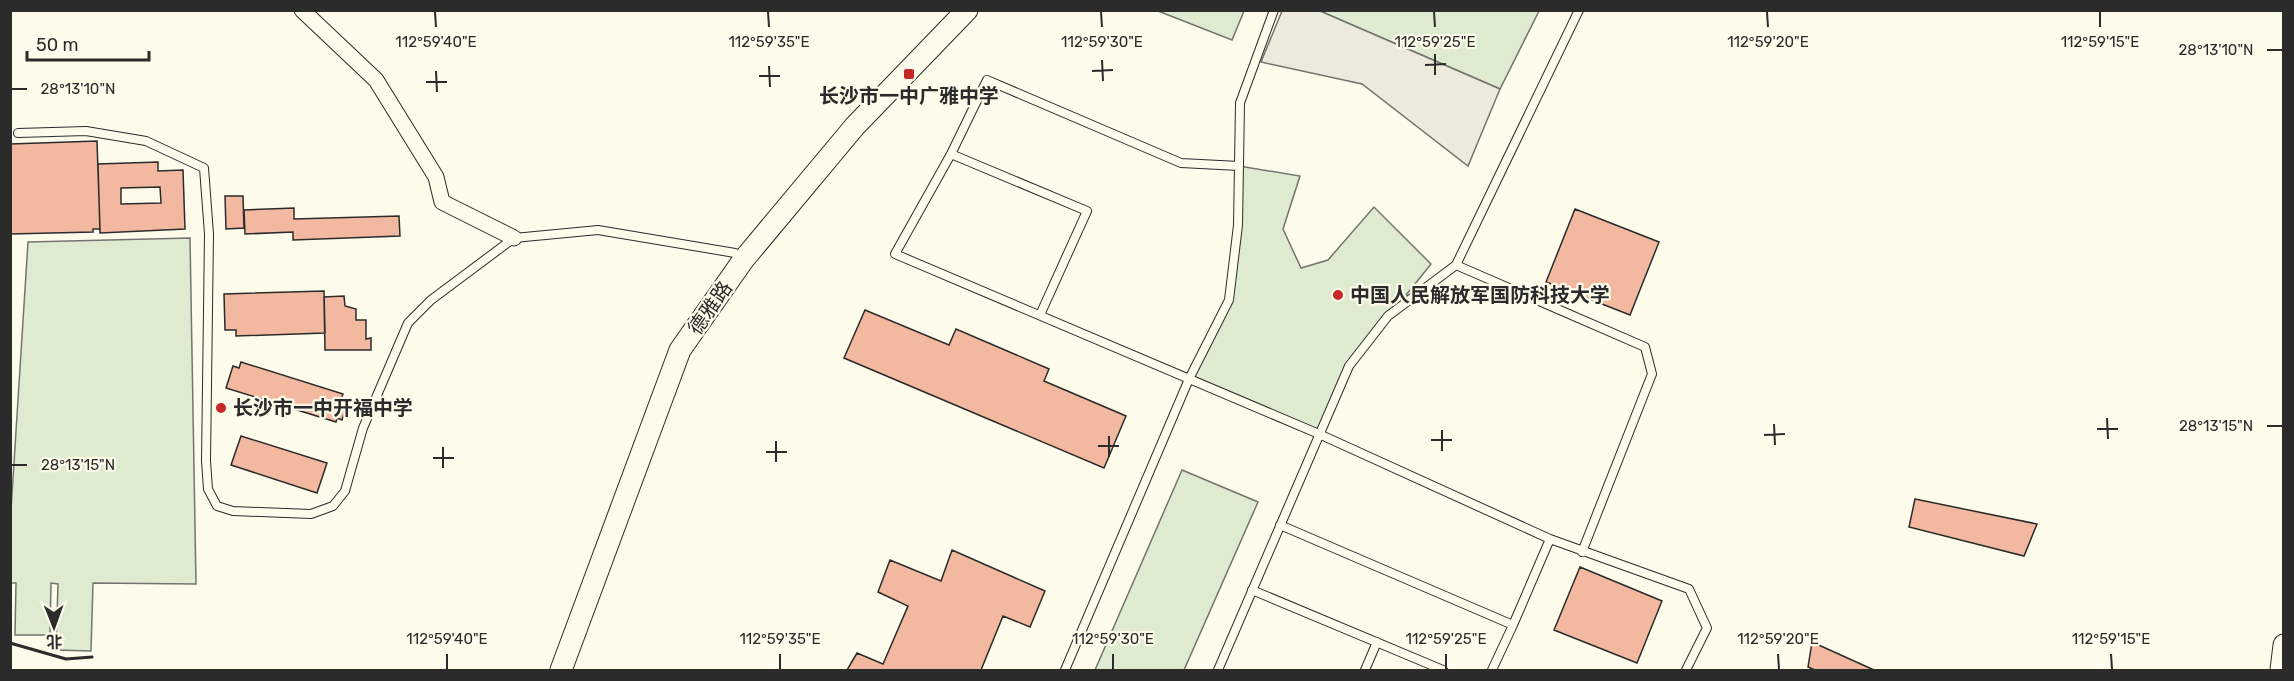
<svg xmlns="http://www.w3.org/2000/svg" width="2294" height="681" font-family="Rubik,'Noto Sans SC',sans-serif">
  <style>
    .green { fill: #deebd1; stroke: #74746e; stroke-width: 1.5 }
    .parking { fill: #eceadb; stroke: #74746e; stroke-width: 1.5 }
    .building { fill: #f2b8a0; stroke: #2b2b2b; stroke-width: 1.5; fill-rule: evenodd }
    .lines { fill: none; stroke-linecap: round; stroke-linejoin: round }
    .lane-casing { stroke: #2b2b2b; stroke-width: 10 }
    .street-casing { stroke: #2b2b2b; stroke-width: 17 }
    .secondary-casing { stroke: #2b2b2b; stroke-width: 23 }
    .lane { stroke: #fdfbea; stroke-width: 8 }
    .street { stroke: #fdfbea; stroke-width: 15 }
    .secondary { stroke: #fdfbea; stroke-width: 21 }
    .wall { stroke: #2b2b2b; stroke-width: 3 }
    .ticks { fill: none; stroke: #2b2b2b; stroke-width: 2 }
    .poi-dot { fill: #c62828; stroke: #fdfbea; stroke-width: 2 }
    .labels { text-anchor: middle; stroke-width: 4.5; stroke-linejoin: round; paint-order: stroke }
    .poi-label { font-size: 20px; font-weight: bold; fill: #2b2b2b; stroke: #fdfbea; text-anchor: start }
    .street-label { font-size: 20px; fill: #2b2b2b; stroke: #fdfbea }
    .ticks-label { font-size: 15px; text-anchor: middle; fill: #2b2b2b; stroke: #fdfbea; stroke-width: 4.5; stroke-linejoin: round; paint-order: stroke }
  </style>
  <rect width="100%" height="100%" fill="#fdfbea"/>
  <path class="green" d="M1158,11L1244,10V11L1232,40Z
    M1320,11H1539L1500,89Z
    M1239,166L1300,176L1283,229L1301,268L1328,260L1374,207L1431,264L1349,366L1319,434L1189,379L1229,300Z
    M190,238L196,584L93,583L91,651L56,650L58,584L51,583L50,635H15L16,583H11V510L28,242Z
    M1182,470L1258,502L1184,670H1095Z"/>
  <path class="parking" d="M1282,11H1320L1500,89L1468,166L1362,84L1261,62Z"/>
  <path class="building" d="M97,141L100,229H93V232L10,234V144Z
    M158,162V171L183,170L185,229L100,233L98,164ZM160,187L161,203L121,204V188Z
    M225,196H243L244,228L226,229Z
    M294,208V219L399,216L400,236L293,240V232L245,234L244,210Z
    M1575,209L1659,242L1630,315L1546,282Z
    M324,291L325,333L236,336V330H225L224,294Z
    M344,296L345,306L356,309V320H366V339L371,338V350H325L324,297Z
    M865,310L949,345L956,329L1049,369L1044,381L1126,416L1104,468L844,358Z
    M241,362L343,394L341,400L348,402L342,420L337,418L336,422L226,388L233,366L239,368Z
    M241,436L327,463L317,493L231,465Z
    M1915,499L2037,524L2024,556L1909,527Z
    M952,550L1045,591L1030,627L1003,616L981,670H847L857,653L883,664L908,606L878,592L890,560L941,581Z
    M1580,567L1662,601L1637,663L1554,630Z
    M1812,642L1874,670H1815L1808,667Z"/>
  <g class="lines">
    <g class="lane-casing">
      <path id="lane" d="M18,133L86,131L146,141L204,168L209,234L206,461L208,489L217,506L233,511L311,514L333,506L345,491L363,428L408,323L431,300L514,238L598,230L735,253L743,258
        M951,154L1087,211L1040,315
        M1239,166L1181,163L987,80L951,154L895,254L1319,434L1550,539L1689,589L1707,628L1686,670
        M1456,265L1579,10
        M1280,525L1513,625L1550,539
        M1252,590L1443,670
        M1065,670L1189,379L1229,300L1238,225L1240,103L1274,10
        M1218,670L1349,366L1388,316L1456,265L1645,347L1652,374L1582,552
        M1365,670L1377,642
        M1492,670L1513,625"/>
    </g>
    <g class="street-casing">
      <path id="street" d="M302,10L376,80L436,177L442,202L514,238"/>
    </g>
    <g class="secondary-casing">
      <path id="secondary" d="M561,670L680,350L744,259L855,126L967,10
        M2281,670L2284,645"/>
    </g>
    <use href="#lane" class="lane"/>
    <use href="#street" class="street"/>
    <use href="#secondary" class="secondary"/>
    <path class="wall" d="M10,643L66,659L92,657"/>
  </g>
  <path class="ticks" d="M435,12L436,27M768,12L769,27M1101,12L1102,27M1434,12L1435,27M1767,12L1768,27M2100,12V27M2267,50H2282M1435,54V75M1102,60L1103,81M1425,65L1446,64M769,66L770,87M436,71L437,92M1092,71L1113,70M759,76H780M426,82H447M12,89H27M2107,418L2108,439M1774,424L1775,445M2267,426H2282M2097,429H2118M1442,430V451M1764,435L1785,434M1109,436V457M1431,440H1452M776,441V462M1098,446H1119M443,447V468M766,452H787M433,458H454M12,465H27M447,654V669M780,654V669M1113,654V669M1446,654V669M1778,654L1779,669M2111,654L2112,669"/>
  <g class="poi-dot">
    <rect x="903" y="68" width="12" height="12" rx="3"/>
    <circle cx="1338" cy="295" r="6"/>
    <circle cx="221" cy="408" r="6"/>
  </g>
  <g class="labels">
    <g class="poi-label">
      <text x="909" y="103" text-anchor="middle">长沙市一中广雅中学</text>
      <text x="1350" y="302">中国人民解放军国防科技大学</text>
      <text x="233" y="415">长沙市一中开福中学</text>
    </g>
    <g class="street-label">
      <text transform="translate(710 308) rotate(-55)" y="7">德雅路</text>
    </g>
  </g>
  <g class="ticks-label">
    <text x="436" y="47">112°59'40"E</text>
    <text x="769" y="47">112°59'35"E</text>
    <text x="1102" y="47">112°59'30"E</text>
    <text x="1435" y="47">112°59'25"E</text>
    <text x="1768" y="47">112°59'20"E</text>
    <text x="2100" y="47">112°59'15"E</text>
    <text x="2216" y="55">28°13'10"N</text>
    <text x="78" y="94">28°13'10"N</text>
    <text x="2216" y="431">28°13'15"N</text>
    <text x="78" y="470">28°13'15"N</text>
    <text x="447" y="644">112°59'40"E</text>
    <text x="780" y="644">112°59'35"E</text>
    <text x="1113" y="644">112°59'30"E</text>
    <text x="1446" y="644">112°59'25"E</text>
    <text x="1778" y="644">112°59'20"E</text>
    <text x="2111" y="644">112°59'15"E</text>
  </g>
  <rect width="2294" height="681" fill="none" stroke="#2b2b2b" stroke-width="24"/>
  <g transform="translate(54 627) rotate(179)" stroke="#fdfbea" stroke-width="4.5" paint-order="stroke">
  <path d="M0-4.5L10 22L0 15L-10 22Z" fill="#2b2b2b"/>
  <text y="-9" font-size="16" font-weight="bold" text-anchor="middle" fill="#2b2b2b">北</text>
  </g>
  <path d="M27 51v9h122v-9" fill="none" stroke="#2b2b2b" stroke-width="3"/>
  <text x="36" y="51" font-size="18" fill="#2b2b2b" stroke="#fdfbea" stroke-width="4.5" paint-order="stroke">50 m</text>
</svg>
